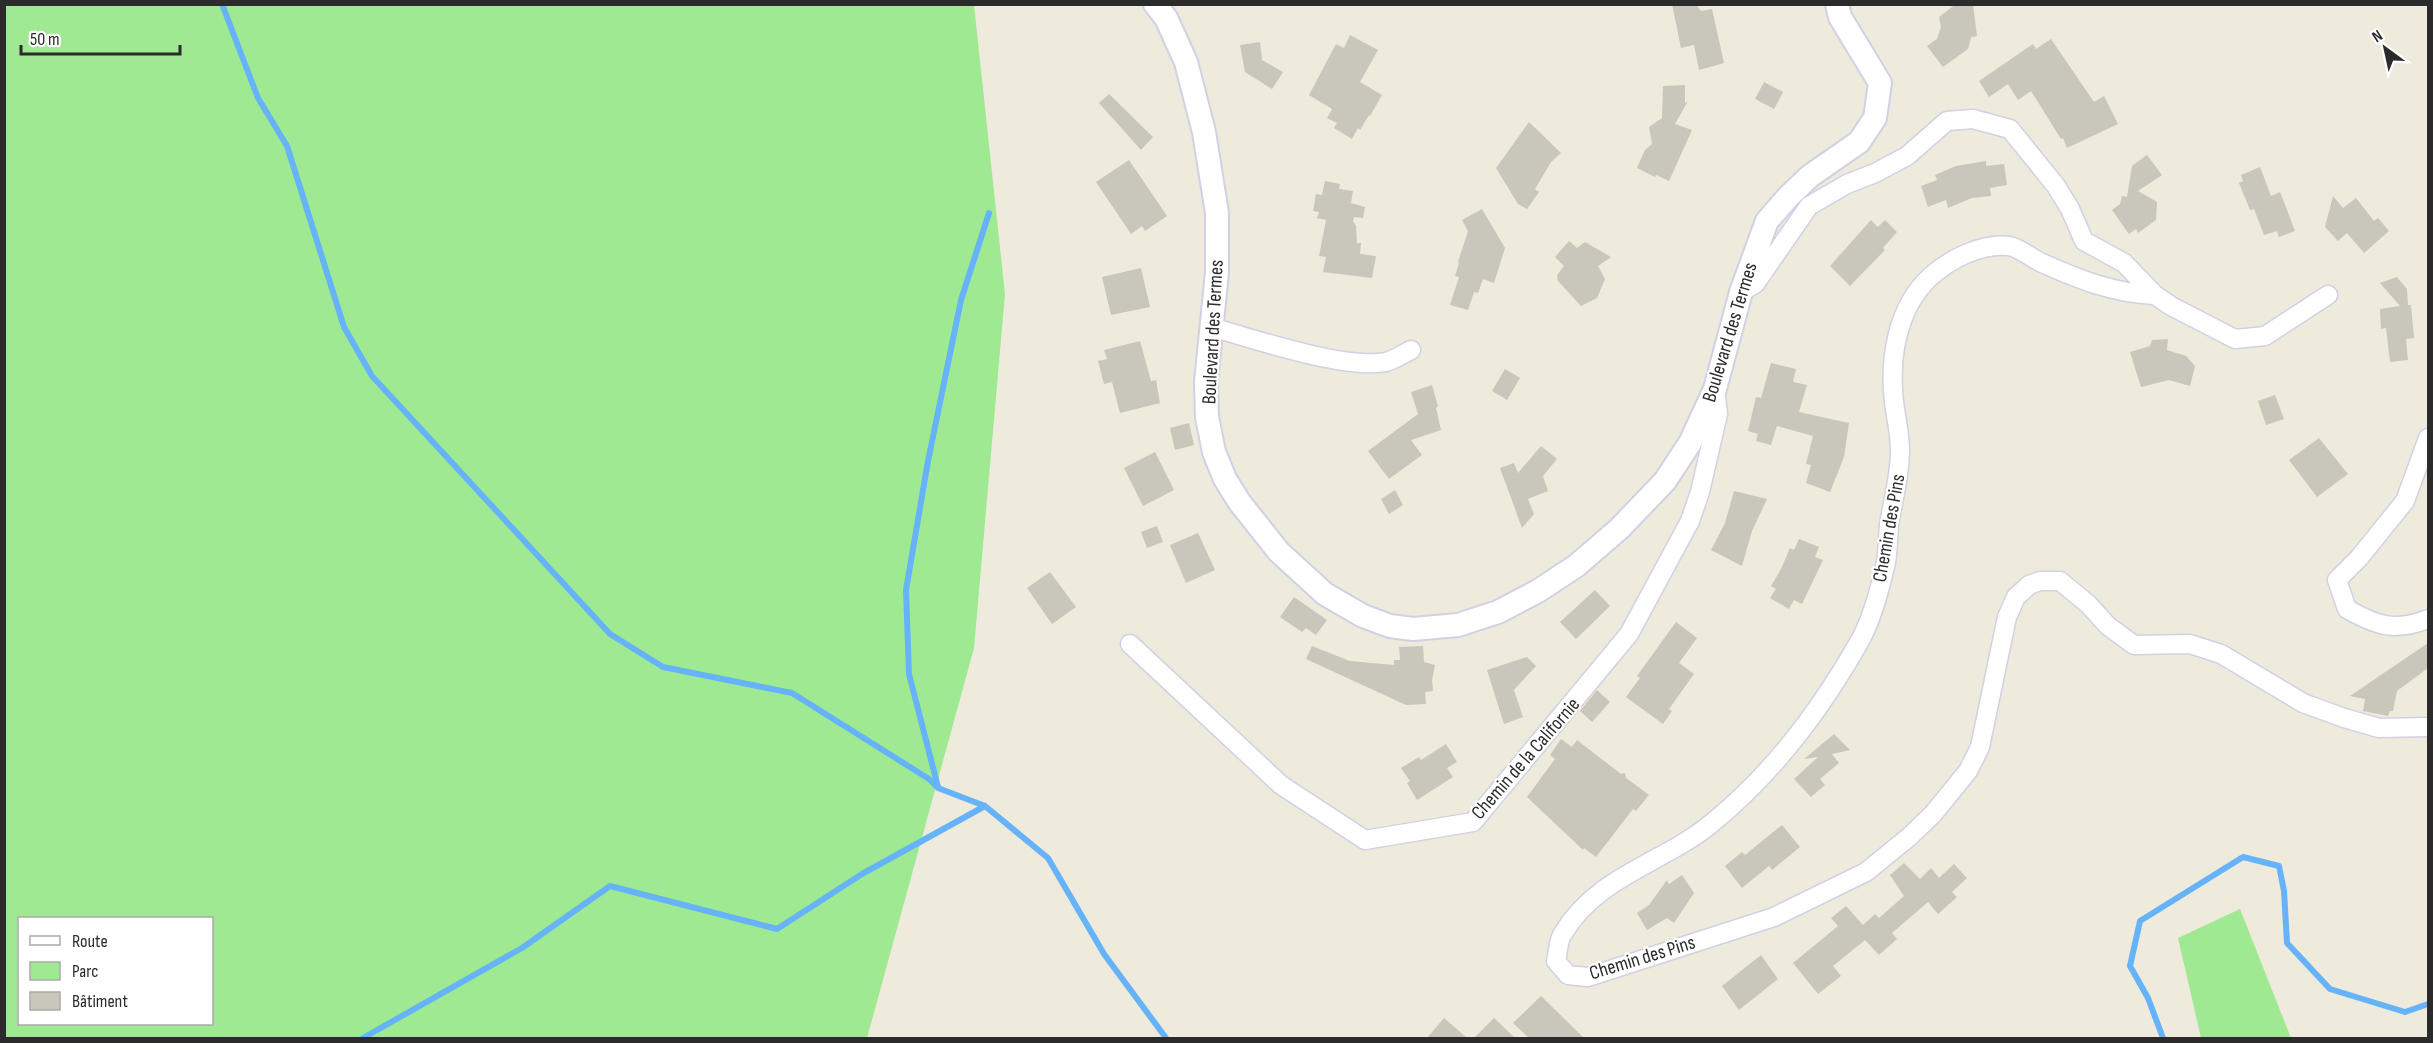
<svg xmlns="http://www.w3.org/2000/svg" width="2433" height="1043" font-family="'Sofia Sans Condensed',sans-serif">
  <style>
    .green { fill: #9fe993; fill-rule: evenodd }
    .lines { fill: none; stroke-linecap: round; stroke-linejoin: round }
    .stream { stroke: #66b3f9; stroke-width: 6 }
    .building { fill: #c9c6bb }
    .minor-casing { stroke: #d1d1e5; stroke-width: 21 }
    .tertiary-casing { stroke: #d1d1e5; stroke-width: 26 }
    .minor { stroke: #fff; stroke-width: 18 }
    .tertiary { stroke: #fff; stroke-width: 22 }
    .labels { text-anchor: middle; stroke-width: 4.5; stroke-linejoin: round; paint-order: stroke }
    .street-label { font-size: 20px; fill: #2b2b2b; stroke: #fff }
  </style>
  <rect width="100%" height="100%" fill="#eeeadc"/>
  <path class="green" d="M5,4L974,5L1005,294L974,648L867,1038H5ZM20,918H212V1024H20Z
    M2240,909L2291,1038H2201L2178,938Z"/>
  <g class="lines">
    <path class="stream" d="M222,4L258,98L287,146L344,327L372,376L610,634L663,667L792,693L929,779L938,788L985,806L1048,858L1104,954L1166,1038
      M938,787L909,674L906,590L928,461L961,300L989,213
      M363,1038L522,948L610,886L777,929L862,874L985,806
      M2163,1038L2148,998L2130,966L2140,921L2243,857L2279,866L2284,891L2287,943L2330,989L2405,1012L2428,1004"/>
  </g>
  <path class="building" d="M1672,4H1696L1701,11L1712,9L1724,63L1699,70L1694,45L1681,48Z
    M1956,4H1973L1977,36L1971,37L1968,49L1943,67L1927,46L1937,39L1941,27L1939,17Z
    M1350,35L1378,50L1360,82L1382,95L1370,116L1369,115L1360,130L1358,128L1352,139L1334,128L1337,123L1327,118L1332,109L1309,95L1336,44L1344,48Z
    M2051,39L2094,102L2104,96L2118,124L2067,148L2063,138L2061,139L2031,91L2018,100L2008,84L1989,97L1979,81L2033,44L2036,49Z
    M1260,42L1262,60L1283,72L1272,89L1245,72L1240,45Z
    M1764,82L1783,92L1774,109L1755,99Z
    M1685,85V103L1688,101L1675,124L1692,130L1669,181L1656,175L1655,177L1637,168L1645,150L1652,144L1649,127L1662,118L1663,86Z
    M1109,94L1153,137L1141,150L1099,103Z
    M1529,122L1561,153L1551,162L1535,189L1539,192L1527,209L1518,204L1496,168Z
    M2147,155L2162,175L2138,191L2157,202L2156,220L2138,233L2136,229L2129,234L2112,210L2120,204L2122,196L2127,197L2132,166Z
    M1129,160L1167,216L1145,231L1142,226L1131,234L1096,182Z
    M1986,161V166L2004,164L2007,185L1990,188L1991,196L1972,198L1948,208L1946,200L1928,207L1921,186L1937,180L1935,175L1956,166Z
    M2260,167L2271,196L2280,192L2295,231L2279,237L2277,231L2264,235L2254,209L2250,210L2239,183L2243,181L2241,175Z
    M1325,181L1340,184L1339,189L1353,191L1351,203L1365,207L1363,218L1354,217L1353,221L1356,226L1357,243H1361L1360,254L1376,256L1372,278L1323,272L1326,257L1319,256L1326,220L1317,218L1319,212L1313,211L1316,194L1322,195Z
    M2333,196L2343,208L2356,198L2374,221L2378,218L2389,231L2364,253L2347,233L2338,241L2325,227Z
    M1482,209L1505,248L1494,283L1483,279L1478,293L1474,292L1468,310L1450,305L1459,277L1455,276L1459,263L1458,262L1468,231L1462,220Z
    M1871,220L1878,227L1885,220L1897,232L1883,248L1885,250L1850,286L1830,266Z
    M1569,241L1577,248L1585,242L1611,257L1598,266L1605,279L1597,298L1581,306L1558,281L1557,275L1564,266L1555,257Z
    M1141,268L1150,307L1111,315L1102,277Z
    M2397,277L2407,289L2408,305H2411L2414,338L2406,339L2408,360L2390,362L2386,328L2381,329L2380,309L2400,306L2380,283Z
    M2168,339L2167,350L2186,356L2195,366L2190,386L2169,380L2141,387L2130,352L2150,346L2152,340Z
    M1140,341L1151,381L1156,380L1160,403L1120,413L1112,382L1104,384L1098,361L1107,359L1104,350Z
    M1771,363L1796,369L1793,382L1807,385L1799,412L1849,423L1844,457L1830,492L1806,483L1811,465L1806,464L1813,436L1777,426L1771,445L1756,441L1758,434L1748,431L1756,397L1761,398Z
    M1505,369L1520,378L1507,400L1492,391Z
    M1432,385L1438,406L1436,408L1441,430L1411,440L1422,455L1389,479L1368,451L1418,414L1411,392Z
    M2275,395L2284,419L2266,425L2258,401Z
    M1189,423L1194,445L1175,450L1170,428Z
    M2319,438L2348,474L2317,497L2289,460Z
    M1541,446L1557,459L1543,476L1548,491L1528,499L1534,514L1522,528L1500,468L1514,463L1518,473Z
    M1155,452L1174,490L1143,506L1124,468Z
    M1395,490L1403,505L1389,514L1381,499Z
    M1734,491L1767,499L1752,531L1742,566L1711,550L1725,523Z
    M1157,526L1163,542L1147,548L1141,532Z
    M1198,533L1215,570L1186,583L1170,545Z
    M1799,539L1819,547L1815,557L1823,560L1802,604L1794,600L1789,609L1770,598L1776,589L1771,586L1781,569L1790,548L1794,550Z
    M1050,572L1076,607L1052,624L1027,588Z
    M1595,590L1610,606L1576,639L1560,622Z
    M1294,597L1327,620L1316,635L1306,628L1302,632L1280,617Z
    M1676,622L1697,638L1679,663L1694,674L1669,709L1672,711L1663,724L1626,697L1640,678L1637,676Z
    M2428,643V668L2397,691L2393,711H2390L2388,716L2363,711L2365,699L2350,696Z
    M1312,646L1350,661L1394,665V660H1400L1399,647L1423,646L1424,662L1435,665L1432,680L1433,691L1425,692L1426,704L1406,705L1306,659Z
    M1527,657L1536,666L1514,690L1523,717L1504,724L1487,670Z
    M1597,690L1610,702L1592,722L1580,711Z
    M1834,734L1850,750L1832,754L1839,763L1820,779L1825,785L1811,797L1794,779L1818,757L1804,759Z
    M1561,739L1572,747L1577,740L1621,774L1625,773L1626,778L1649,795L1636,811L1633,809L1596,857L1584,848L1583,850L1527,797L1555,759L1550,755Z
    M1446,744L1457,762L1447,768L1453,777L1417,800L1407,783L1410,781L1401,768L1419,757L1421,760Z
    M1782,825L1800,847L1772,870L1769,866L1742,888L1725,866L1742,852L1745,855Z
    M1904,863L1920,879L1931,868L1939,878L1954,864L1967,878L1952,892L1957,897L1938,914L1928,902L1892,933L1897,939L1879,955L1865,940L1833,966L1841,976L1818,994L1793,963L1838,926L1831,918L1846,906L1863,925L1875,914L1879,918L1904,896L1890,875Z
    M1682,875L1694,893L1674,923L1667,918L1647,930L1637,913L1649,905L1667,880L1669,884Z
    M1761,955L1778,979L1739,1010L1722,986Z
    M1541,996L1584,1038H1529L1513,1023Z
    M1444,1018L1467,1038H1427Z
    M1494,1018L1515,1038H1474Z"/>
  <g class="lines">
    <g class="minor-casing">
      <path id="minor" d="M1741,292L1755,284L1809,206L1847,184L1875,173L1907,156L1947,121L1973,119L2010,129L2056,186L2070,209L2084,241L2124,263L2155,295L2171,306L2235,339L2265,336L2328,295
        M2155,295C2113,293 2080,280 2042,263C2032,259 2019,247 2009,246C1981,243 1950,259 1930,277C1897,308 1889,358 1894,402C1896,418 1900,434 1900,450C1900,476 1893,500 1889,525C1888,537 1888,550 1886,562C1880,589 1872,621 1858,644C1820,711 1772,774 1712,823C1664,863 1596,876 1562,935C1558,942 1558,953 1556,961L1568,975L1588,977L1774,917L1866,872L1909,837L1933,814L1968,771L1980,747L2007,617L2016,597L2029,585L2040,581H2060L2088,604L2108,626L2134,645L2190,644L2221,654L2303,703L2344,718L2379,728L2428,727
        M1212,327C1252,339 1347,370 1386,362C1394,360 1403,354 1411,350
        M2428,438L2405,501L2359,558L2337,580L2347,609C2377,626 2395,632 2428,619
        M1130,644L1281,785L1365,840L1473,822L1629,634L1690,521L1700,492L1718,414L1715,389"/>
    </g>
    <g class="tertiary-casing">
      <path id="tertiary" d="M1155,4L1166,18L1186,62L1204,132L1217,213V272L1206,382L1207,417L1214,452L1225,479L1240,503L1279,552L1325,594L1363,616L1390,626L1413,629L1458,625L1498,612L1538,591L1576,566L1619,529L1665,481L1690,443L1715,389L1741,292L1767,221L1788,197L1810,176L1859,142L1875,118L1880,83L1840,17L1837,4"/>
    </g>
    <use href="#minor" class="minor"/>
    <use href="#tertiary" class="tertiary"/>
  </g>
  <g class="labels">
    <g class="street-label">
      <text transform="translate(1212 332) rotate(-87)" y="7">Boulevard des Termes</text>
      <text transform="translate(1729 332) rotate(-73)" y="7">Boulevard des Termes</text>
      <text transform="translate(1888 528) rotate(-80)" y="7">Chemin des Pins</text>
      <text transform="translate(1525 758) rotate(-49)" y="7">Chemin de la Californie</text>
      <text transform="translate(1642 957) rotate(-17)" y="7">Chemin des Pins</text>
    </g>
  </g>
  <rect width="2433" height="1043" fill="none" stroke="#2b2b2b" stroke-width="12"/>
  <rect x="18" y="917" width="195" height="108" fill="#ffffff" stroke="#aaaaaa" stroke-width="1.5"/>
  <rect x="30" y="936" width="30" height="9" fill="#ffffff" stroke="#aaaaaa" stroke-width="1.5"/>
  <text x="72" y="947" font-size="18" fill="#2b2b2b">Route</text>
  <rect x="30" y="962" width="30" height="18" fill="#9fe993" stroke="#aaaaaa" stroke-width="1.5"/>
  <text x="72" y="977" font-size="18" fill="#2b2b2b">Parc</text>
  <rect x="30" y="992" width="30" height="18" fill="#c9c6bb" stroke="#aaaaaa" stroke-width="1.5"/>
  <text x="72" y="1007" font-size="18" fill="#2b2b2b">Bâtiment</text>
  <g transform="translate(2385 48) rotate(327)" stroke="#ffffff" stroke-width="4.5" paint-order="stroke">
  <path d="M0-4.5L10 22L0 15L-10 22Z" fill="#2b2b2b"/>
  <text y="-9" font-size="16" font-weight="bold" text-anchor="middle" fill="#2b2b2b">N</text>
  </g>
  <path d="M21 45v9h159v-9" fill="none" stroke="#2b2b2b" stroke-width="3"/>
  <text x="30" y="45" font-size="18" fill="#2b2b2b" stroke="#ffffff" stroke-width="4.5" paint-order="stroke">50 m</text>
</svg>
